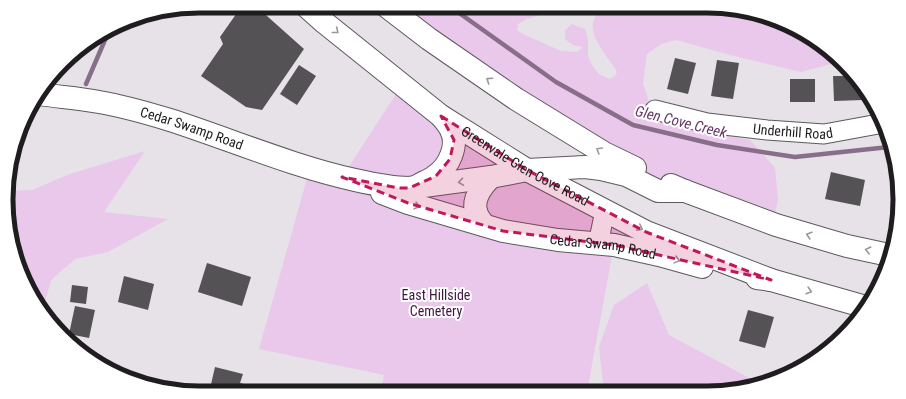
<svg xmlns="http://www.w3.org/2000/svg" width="906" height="399" font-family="'Roboto Condensed',sans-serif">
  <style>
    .green { fill: #eac8eb }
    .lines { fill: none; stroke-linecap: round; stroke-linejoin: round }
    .stream { stroke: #886e89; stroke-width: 4.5 }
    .building { fill: #555256 }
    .minor-casing { stroke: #5d595d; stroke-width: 21 }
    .major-casing { stroke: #5d595d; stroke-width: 24 }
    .minor { stroke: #fff; stroke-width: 19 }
    .major { stroke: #fff; stroke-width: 22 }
    .oneway { stroke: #9a999a }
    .marked { fill: #c2185b; fill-opacity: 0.2; stroke: #c2185b; stroke-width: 3; stroke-dasharray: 8 5; stroke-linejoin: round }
    .labels { text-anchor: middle; stroke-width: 4; stroke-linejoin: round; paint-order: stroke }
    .street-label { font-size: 14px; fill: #1f1d1f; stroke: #fff }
    .park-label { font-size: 14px; fill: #421444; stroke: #fff }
    .water-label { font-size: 15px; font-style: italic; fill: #653667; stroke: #fff }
    .rim { fill: none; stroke: #1f1d1f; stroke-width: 5 }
  </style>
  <rect width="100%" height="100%" fill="#e6e2e7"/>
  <path class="green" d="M386,6H584L582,10L572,12H552L527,19L518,24L517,30L523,34L561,51L577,52L583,47L573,45L565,39V30L572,24L585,29L588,39V56L592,65L599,74L610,79L615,76L617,72C609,57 585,35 595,17C597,14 600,10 604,9C613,6 623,10 632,9C635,9 638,7 641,6H707L780,21L839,60L835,63L801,72L730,55L676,40L661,44L647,54L643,83L651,108L677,126L750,140L775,168L778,200L772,227L707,202L622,163Z
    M402,85L441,118L530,174L647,233L709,263L656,251L609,243L557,238L501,229L406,200L368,187L408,203L503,231L558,240L614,245L587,392H381L384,375L259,349L310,168L342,177Z
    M145,151L104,212L168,219L108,252L75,259L51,280L43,309L32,296L8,225L9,191L32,190L70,174Z
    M647,283L669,335L755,381L796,369L781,378L732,391L604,392L599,347L614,305Z"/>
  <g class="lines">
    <path class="stream" d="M452,6L462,15L556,82L633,125L717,145L795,157L889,147
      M86,84L108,33"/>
  </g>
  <path class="building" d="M239,6H255L256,7L267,16L304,49L262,110L246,107L201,76L223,44L220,37L239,10Z
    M675,58L696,63L688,94L667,89Z
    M717,60L739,63L733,99L711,96Z
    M299,65L316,76L297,105L280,94Z
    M833,76H852L863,92V100L834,101Z
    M790,79H815V102H790Z
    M831,172L865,180L860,206L825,199Z
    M207,263L251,277L242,306L198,292Z
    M124,276L154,284L148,310L118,302Z
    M72,285L88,287L86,304L70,302Z
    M75,306L95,310L89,338L69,334Z
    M748,310L774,317L765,348L739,341Z
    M215,367L243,374L240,383L272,391L271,393H209Z"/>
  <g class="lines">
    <g class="minor-casing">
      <g id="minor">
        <path id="s1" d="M655,110L707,123L767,130L824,134L884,123"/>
        <path d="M598,244L605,211"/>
      </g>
    </g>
    <g class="major-casing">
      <g id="major">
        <path id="s2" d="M306,6L325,23L441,116L527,170L646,232L771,280"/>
        <path d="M386,6L429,39L516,99L604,153L635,168"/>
        <path id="s3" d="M39,94C59,97 79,98 99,102C123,106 147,113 170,120C232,140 292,166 355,180C373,184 391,188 409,188L491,177L527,170L585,167L601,169L626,175L658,191H685"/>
        <path d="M419,185C424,182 430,180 435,176C449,167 459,145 451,130C449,125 445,121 442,117"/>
        <path d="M671,185L685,191L776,225L847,246L889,255"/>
        <path id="s4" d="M382,193L408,203L503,231L558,240L614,245L659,255L702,267"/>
        <path d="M484,225C482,222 478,218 477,214C471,200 481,187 491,177"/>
        <path d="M757,278L771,280L866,307"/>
      </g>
    </g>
    <use href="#minor" class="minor"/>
    <use href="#major" class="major"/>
  </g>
  <defs><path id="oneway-chevron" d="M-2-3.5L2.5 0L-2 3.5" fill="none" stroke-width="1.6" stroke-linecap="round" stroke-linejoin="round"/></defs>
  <g class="oneway">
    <use href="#oneway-chevron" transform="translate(336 31) rotate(39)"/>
    <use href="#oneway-chevron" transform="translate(489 80) rotate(-146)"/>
    <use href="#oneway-chevron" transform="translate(599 150) rotate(-149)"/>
    <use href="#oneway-chevron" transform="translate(461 182) rotate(172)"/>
    <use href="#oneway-chevron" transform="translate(417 206) rotate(16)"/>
    <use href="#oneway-chevron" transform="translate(640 228) rotate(27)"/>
    <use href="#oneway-chevron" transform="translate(809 235) rotate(-164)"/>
    <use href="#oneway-chevron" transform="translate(868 250) rotate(-167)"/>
    <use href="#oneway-chevron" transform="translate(677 260) rotate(15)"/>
    <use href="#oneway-chevron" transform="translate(809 291) rotate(16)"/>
  </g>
  <path class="marked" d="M441,116L527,170L646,232L771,280L614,245L503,231L408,203L342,177L398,188H409L436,176L450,159L454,140Z"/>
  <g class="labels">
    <g class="street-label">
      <text dy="5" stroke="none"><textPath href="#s3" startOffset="157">Cedar Swamp Road</textPath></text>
      <text dy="5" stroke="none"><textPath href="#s1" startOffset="140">Underhill Road</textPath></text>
      <text dy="5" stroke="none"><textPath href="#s2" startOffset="272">Greenvale Glen Cove Road</textPath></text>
      <text dy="5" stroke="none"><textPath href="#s4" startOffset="228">Cedar Swamp Road</textPath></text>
    </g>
    <g class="park-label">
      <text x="436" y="300">East Hillside<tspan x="436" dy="16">Cemetery</tspan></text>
    </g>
    <g class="water-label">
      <text transform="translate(681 122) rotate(14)" y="5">Glen Cove Creek</text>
    </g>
  </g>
  <path d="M0 0H906V399H0ZM199 13H707A186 186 0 0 1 893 199V200A186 186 0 0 1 707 386H199A186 186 0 0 1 13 200V199A186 186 0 0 1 199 13Z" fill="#fff" fill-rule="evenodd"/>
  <path class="rim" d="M199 13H707A186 186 0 0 1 893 199V200A186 186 0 0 1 707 386H199A186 186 0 0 1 13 200V199A186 186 0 0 1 199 13Z"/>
</svg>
